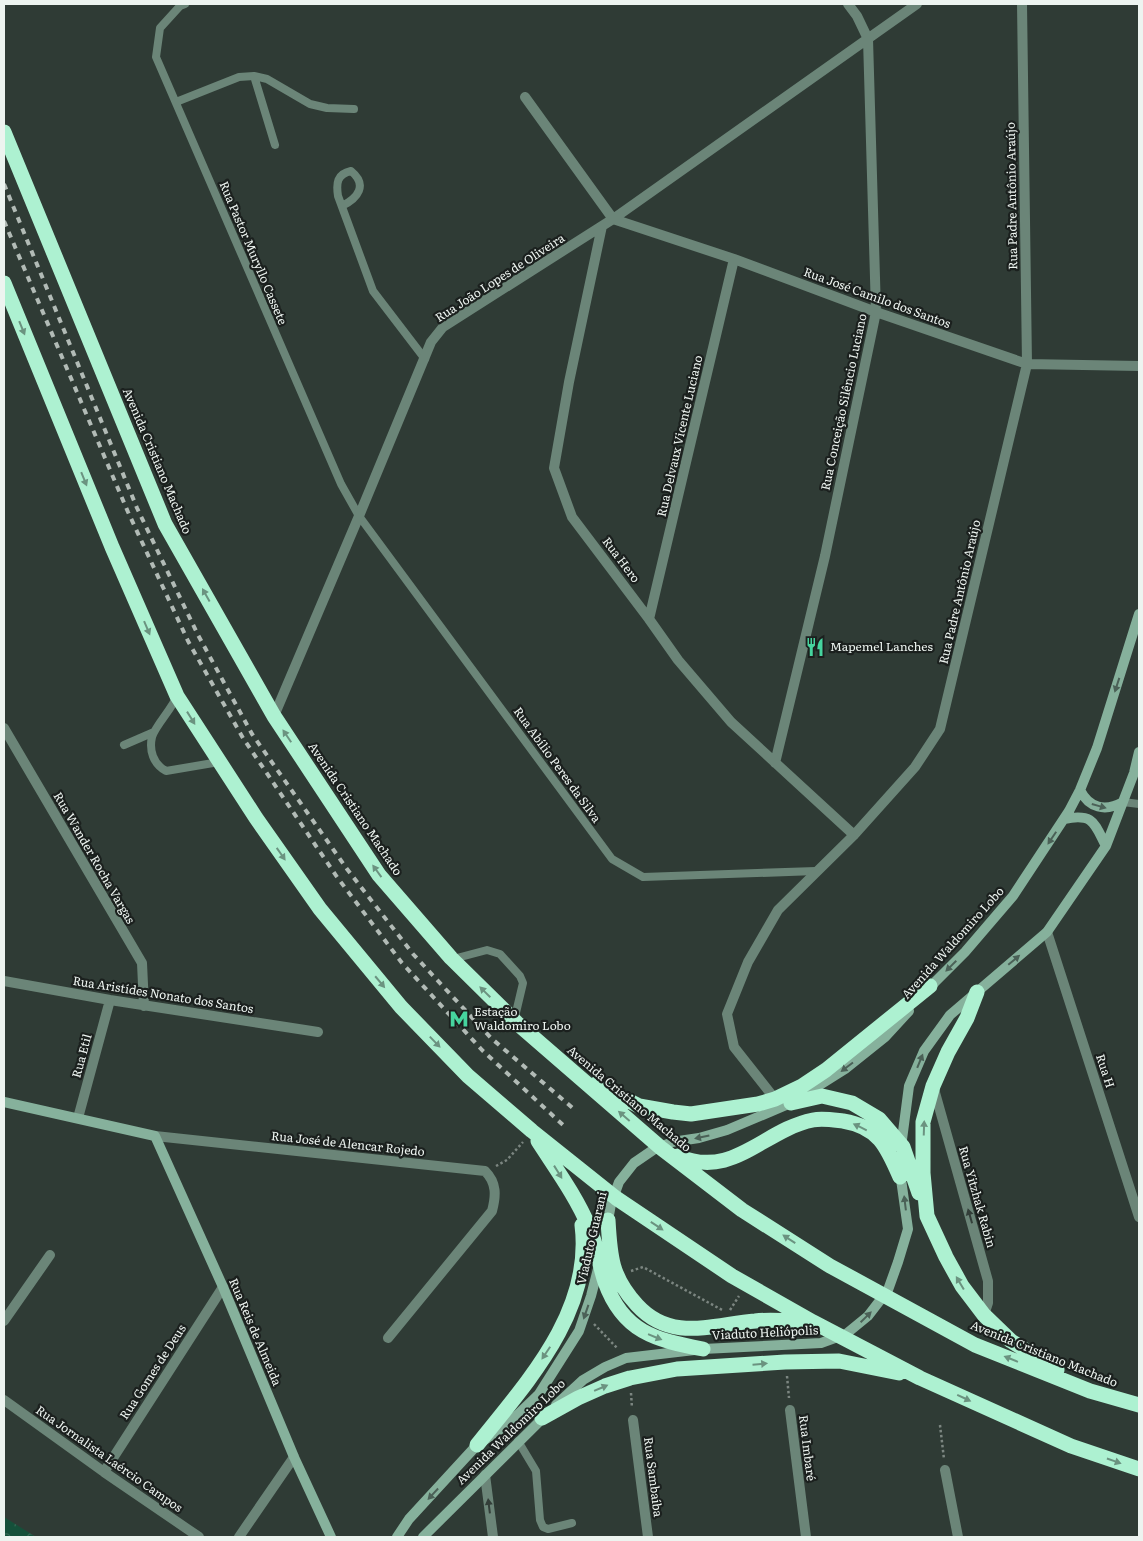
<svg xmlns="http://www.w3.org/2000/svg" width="1143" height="1541" font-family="Literata,serif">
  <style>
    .park { fill: url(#park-crowns) }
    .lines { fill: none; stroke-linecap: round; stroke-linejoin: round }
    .path { stroke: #7c8681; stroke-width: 2.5; stroke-dasharray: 2.5 2.5; stroke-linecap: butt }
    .lane { stroke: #6b8578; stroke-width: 8 }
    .street { stroke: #6b8578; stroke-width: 10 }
    .secondary { stroke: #86b19c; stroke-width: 10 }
    .highway { stroke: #adf1d1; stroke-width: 15 }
    .rail { stroke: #b2bbb6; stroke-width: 4; stroke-dasharray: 6 6; stroke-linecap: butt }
    .oneway { fill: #6b9380 }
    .oneway2 { fill: #4b6157 }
    .oneway3 { fill: #333e39 }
    .labels { text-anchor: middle; stroke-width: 4.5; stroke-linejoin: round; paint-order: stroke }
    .street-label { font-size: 12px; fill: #edf4f0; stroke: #1b201e }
    .poi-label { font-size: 12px; fill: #edf4f0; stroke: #1b201e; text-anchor: start }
  </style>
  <defs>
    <pattern id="park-crowns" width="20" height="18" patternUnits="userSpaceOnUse" patternTransform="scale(1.25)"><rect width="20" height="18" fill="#15503a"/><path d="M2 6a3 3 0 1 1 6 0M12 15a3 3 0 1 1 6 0" fill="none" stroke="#376a57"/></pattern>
  </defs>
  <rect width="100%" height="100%" fill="#2f3b35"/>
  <path class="park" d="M4,1517L36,1537H4Z"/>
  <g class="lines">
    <path class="path" d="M496,1166L507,1160L523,1142
      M631,1271L643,1267L724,1311
      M730,1310L739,1296
      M594,1324L618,1349
      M787,1376L789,1398
      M631,1393L632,1408
      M940,1425L944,1459"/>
    <path class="lane" d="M185,4L180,6L160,28L156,57L341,484L359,516L612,859L643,877L816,871
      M254,76L275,145
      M176,102L239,77L254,76L267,79L310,104L327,108L354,109
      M342,206C358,198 368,185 351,171C337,174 336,183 338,196L373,291L425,359
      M177,696C172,709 155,726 152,737C149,750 153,764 166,771L219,762
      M124,745L154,732
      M1123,802L1139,804
      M453,959L487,950L500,954L520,976L523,983L514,1021
      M518,1441L536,1471L540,1520L543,1527L548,1529L572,1523"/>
    <path class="street" d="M525,97L613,219L734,259L876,312L1027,364L1139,366
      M602,226L569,382L554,468L572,517L649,619L678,660L731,722L854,835
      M649,619L734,259
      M274,716L359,516L431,342L443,327L613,219L917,4
      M4,728L142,963L144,1006
      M775,763L825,556L876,312L868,39L857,16L848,4
      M1047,932L1139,1217
      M4,981L110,1000L318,1032
      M934,1089L988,1281V1303L984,1315
      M775,1099L734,1047L727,1014L748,962L778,910L854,835L915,767L940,729L1027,364L1022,4
      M78,1118L110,1000
      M155,1136L485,1171C497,1183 496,1196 492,1211L388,1338
      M4,1321L50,1255
      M4,1400L104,1472L199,1537
      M790,1410L806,1537
      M633,1420L648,1537
      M945,1470L958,1537
      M104,1472L223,1287
      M485,1475L493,1537
      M239,1537L294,1457"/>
    <path class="secondary" d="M1080,790C1089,808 1105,812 1123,802
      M1064,819C1094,813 1094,823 1106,846
      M927,990L965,952L1013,896L1069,811L1080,790L1097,748L1139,614
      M4,1102L155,1136L223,1287L294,1457L331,1537
      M901,1147L909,1086L924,1051L950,1015L1047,932L1106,846L1134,773L1139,752
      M607,1226L611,1204L619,1182L634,1163L653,1150L672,1142L699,1138L727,1130L791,1103L845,1069L885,1037L909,1011
      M556,1405L583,1380L605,1367L626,1358L703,1349L821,1343L846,1334L868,1316L888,1290L898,1262L908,1229L900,1172
      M397,1537L409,1519L477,1445L508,1424L539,1394L579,1331L591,1296L599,1265
      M423,1537L546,1415"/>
    <path class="highway" d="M4,132L165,524L274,716L379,875L451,958L518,1024L661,1148L742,1210L830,1266L975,1345L1090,1391L1139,1405
      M4,283L112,547L177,696L256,818L320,909L401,1007L468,1076L532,1131L616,1198L732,1276L813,1322L920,1378L1071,1446L1139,1469
      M977,992L967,1018L948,1052L933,1086L923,1122V1173L927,1216L946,1257L962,1286L984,1315L1011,1341L1057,1370
      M596,1084L639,1106L673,1112L691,1114L758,1104L775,1099L802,1086L826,1070L930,986
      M791,1103L822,1096L852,1103L879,1119L903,1147L919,1193
      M538,1141C556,1169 576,1196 589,1227C597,1245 599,1264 605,1282C623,1332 655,1340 703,1349
      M678,1156C733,1180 763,1130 813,1120C822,1118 834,1120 843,1121C879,1127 887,1147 900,1177
      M608,1220C610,1256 611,1277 637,1305C671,1342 711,1325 755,1321C772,1319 790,1321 808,1322
      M542,1418L578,1398L605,1386L630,1378L677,1369L785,1362L839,1361L899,1373
      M477,1445C527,1382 593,1312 582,1225"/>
    <path class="rail" d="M4,184L137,508L198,635L252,734L347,869L413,954L491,1038L575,1110
      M4,221L128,512L188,641L243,738L337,877L402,963L482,1050L563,1125"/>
  </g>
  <defs><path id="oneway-solid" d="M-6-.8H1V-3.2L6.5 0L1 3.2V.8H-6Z" transform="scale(1.25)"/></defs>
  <g class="oneway">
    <use href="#oneway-solid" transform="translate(22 328) rotate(68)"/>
    <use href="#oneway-solid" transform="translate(84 479) rotate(68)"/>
    <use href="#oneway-solid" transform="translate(206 595) rotate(-119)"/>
    <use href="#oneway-solid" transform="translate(147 628) rotate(67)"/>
    <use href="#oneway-solid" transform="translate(191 718) rotate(58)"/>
    <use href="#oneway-solid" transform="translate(287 736) rotate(-124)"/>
    <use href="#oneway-solid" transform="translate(281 854) rotate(55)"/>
    <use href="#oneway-solid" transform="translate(377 871) rotate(-126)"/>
    <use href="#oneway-solid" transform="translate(380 982) rotate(50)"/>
    <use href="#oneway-solid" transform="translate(485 992) rotate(-135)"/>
    <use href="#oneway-solid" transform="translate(435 1042) rotate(46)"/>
    <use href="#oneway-solid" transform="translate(624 1116) rotate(-139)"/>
    <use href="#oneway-solid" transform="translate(860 1127) rotate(-154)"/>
    <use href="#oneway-solid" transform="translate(924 1128) rotate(-88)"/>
    <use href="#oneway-solid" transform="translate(558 1172) rotate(58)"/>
    <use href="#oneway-solid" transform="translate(657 1226) rotate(34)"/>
    <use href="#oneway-solid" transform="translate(789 1239) rotate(-147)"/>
    <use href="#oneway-solid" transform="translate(960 1283) rotate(-121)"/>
    <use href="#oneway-solid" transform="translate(655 1337) rotate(22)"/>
    <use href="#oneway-solid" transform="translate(546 1353) rotate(124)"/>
    <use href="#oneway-solid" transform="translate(1011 1359) rotate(-158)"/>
    <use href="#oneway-solid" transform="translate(760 1364) rotate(-5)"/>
    <use href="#oneway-solid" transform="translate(601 1388) rotate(-23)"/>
    <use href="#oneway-solid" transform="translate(964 1398) rotate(25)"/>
    <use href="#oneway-solid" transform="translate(1114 1461) rotate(19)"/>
  </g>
  <g class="oneway2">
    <use href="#oneway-solid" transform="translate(1117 685) rotate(108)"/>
    <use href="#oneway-solid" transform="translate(1099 806) rotate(16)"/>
    <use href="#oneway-solid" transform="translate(1052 838) rotate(124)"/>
    <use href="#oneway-solid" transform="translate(1014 960) rotate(-40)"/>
    <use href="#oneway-solid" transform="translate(951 966) rotate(135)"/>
    <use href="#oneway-solid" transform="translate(920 1061) rotate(-68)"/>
    <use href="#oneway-solid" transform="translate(847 1067) rotate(143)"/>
    <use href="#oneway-solid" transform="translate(702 1137) rotate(168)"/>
    <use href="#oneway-solid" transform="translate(905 1203) rotate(-97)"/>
    <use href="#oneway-solid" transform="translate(586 1312) rotate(109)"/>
    <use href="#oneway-solid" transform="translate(866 1317) rotate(-44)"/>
    <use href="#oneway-solid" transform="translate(433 1494) rotate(133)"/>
  </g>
  <g class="oneway3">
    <use href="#oneway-solid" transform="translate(970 1216) rotate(-106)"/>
    <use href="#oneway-solid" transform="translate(489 1506) rotate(-97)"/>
  </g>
  <defs>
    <g id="restaurant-bare" transform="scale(1.5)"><path d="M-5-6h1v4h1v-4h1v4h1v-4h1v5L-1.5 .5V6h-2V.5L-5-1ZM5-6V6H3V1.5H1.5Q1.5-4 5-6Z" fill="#46d49e" stroke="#1b201e" stroke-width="2.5" paint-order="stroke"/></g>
    <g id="metro-bare" transform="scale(1.5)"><path d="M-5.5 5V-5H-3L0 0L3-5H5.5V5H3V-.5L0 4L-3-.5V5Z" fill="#46d49e" stroke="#1b201e" stroke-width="2.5" paint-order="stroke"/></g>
  </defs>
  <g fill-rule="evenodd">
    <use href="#restaurant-bare" x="815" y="647"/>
    <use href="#metro-bare" x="459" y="1019"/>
  </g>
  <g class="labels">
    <g class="street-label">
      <text transform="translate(1012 196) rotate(-91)" y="4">Rua Padre Antônio Araújo</text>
      <text transform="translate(253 253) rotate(67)" y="4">Rua Pastor Muryllo Cassete</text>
      <text transform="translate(500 278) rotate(-33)" y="4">Rua João Lopes de Oliveira</text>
      <text transform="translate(877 298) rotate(20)" y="4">Rua José Camilo dos Santos</text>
      <text transform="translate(844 402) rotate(-78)" y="4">Rua Conceição Silêncio Luciano</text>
      <text transform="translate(680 436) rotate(-77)" y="4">Rua Delvaux Vicente Luciano</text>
      <text transform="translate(157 461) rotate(67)" y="4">Avenida Cristiano Machado</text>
      <text transform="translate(621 560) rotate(53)" y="4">Rua Hero</text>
      <text transform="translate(960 592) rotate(-77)" y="4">Rua Padre Antônio Araújo</text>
      <text transform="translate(557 765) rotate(54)" y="4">Rua Abílio Peres da Silva</text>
      <text transform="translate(355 809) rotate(56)" y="4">Avenida Cristiano Machado</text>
      <text transform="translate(94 858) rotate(60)" y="4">Rua Wander Rocha Vargas</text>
      <text transform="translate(953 943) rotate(-48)" y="4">Avenida Waldomiro Lobo</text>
      <text transform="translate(163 995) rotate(9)" y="4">Rua Aristídes Nonato dos Santos</text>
      <text transform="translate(82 1056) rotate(-75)" y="4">Rua Etil</text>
      <text transform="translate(1105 1071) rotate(72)" y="4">Rua H</text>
      <text transform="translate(629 1099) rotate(40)" y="4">Avenida Cristiano Machado</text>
      <text transform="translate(348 1144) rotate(6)" y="4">Rua José de Alencar Rojedo</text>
      <text transform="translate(977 1197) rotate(74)" y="4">Rua Yitzhak Rabin</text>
      <text transform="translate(592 1238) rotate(-77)" y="4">Viaduto Guarani</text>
      <text transform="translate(255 1332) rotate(67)" y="4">Rua Reis de Almeida</text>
      <text transform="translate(765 1333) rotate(-3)" y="4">Viaduto Heliópolis</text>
      <text transform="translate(1044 1354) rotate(22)" y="4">Avenida Cristiano Machado</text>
      <text transform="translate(153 1372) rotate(-57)" y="4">Rua Gomes de Deus</text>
      <text transform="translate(511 1432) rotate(-44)" y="4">Avenida Waldomiro Lobo</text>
      <text transform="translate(807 1448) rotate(83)" y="4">Rua Imbaré</text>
      <text transform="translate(109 1459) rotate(35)" y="4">Rua Jornalista Laércio Campos</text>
      <text transform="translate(653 1477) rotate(83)" y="4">Rua Sambaíba</text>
    </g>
    <g class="poi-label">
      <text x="830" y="651">Mapemel Lanches</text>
      <text x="474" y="1016">Estação<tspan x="474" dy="14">Waldomiro Lobo</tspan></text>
    </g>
  </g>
  <rect width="1143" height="1541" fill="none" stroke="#edf4f0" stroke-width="10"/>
</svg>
